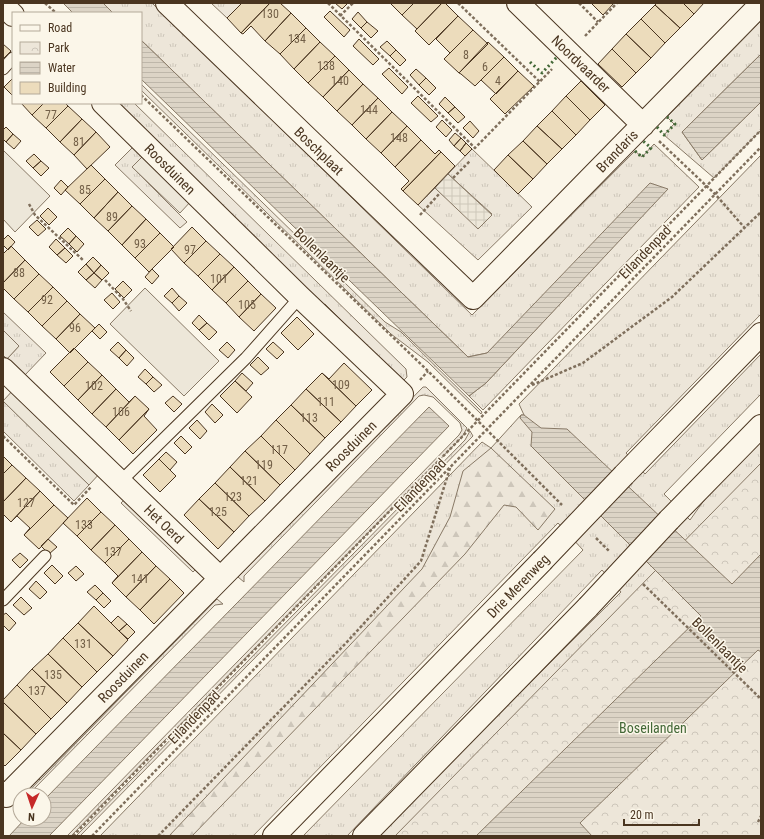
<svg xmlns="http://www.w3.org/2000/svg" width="764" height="839" font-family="'Roboto Condensed',sans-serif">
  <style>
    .grass { fill: url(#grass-tufts); stroke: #887966 }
    .forest { fill: url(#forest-firs); stroke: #887966 }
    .park { fill: url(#park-crowns); stroke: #887966 }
    .parking { fill: #ede7d9; stroke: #887966 }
    .plaza { fill: url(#plaza-grid); stroke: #887966 }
    .water { fill: url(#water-rules); stroke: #887966 }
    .building { fill: #ecdcbc; stroke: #4a3520 }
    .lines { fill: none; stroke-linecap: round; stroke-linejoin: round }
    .lane-casing { stroke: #4a3520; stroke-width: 13 }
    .street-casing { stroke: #4a3520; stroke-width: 24 }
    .highway-casing { stroke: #4a3520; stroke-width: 24 }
    .path { stroke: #7f6f5c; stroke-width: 2.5; stroke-dasharray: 3 2; stroke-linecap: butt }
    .lane { stroke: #fbf6e9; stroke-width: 11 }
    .street { stroke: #fbf6e9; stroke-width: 22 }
    .highway { stroke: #fbf6e9; stroke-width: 22 }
    .highway-bridge-casing { stroke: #4a3520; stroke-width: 24; stroke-linecap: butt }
    .highway-bridge { stroke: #fbf6e9; stroke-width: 22 }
    .hedge { stroke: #436837; stroke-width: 3; stroke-dasharray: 2 3; stroke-linecap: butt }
    .labels { text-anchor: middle; stroke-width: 3; stroke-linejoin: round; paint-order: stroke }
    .number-label { font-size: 12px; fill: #725f47 }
    .street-label { font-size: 14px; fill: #4a3520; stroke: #fbf6e9 }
    .park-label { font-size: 14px; fill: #436837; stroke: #fbf6e9 }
  </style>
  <defs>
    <pattern id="grass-tufts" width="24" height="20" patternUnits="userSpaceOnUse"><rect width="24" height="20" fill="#ede6d9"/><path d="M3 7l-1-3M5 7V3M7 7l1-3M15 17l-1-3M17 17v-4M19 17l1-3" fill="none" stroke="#cdc6ba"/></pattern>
    <pattern id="forest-firs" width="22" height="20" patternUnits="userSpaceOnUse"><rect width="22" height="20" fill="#ede6d9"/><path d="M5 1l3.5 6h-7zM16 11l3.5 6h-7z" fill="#cdc6ba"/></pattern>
    <pattern id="park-crowns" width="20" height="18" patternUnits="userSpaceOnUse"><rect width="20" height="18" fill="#ede6d9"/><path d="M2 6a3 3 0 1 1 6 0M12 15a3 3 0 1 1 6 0" fill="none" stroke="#cdc6ba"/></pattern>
    <pattern id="plaza-grid" width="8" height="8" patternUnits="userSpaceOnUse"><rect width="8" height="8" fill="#ede7d9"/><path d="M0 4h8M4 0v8" fill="none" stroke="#cdc7ba"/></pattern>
    <pattern id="water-rules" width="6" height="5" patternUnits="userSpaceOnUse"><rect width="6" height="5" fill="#dcd4c6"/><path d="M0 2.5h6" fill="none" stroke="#beb7aa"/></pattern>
  </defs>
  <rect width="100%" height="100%" fill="#fbf6e9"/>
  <path class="grass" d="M103,3H152L472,315L635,151L642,157L654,144L699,187L483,410L469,396L486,383L667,189L487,353L468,357L141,40V13H113Z
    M211,3H242L227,18Z
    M761,21V54L682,132L702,160L761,102V130L714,178L664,135L674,124L667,117Z
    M141,84L385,322L401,332L482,412L481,414L428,362L391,334L141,90Z
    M116,103H134L406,369L407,377L402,382L325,304L323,305Z
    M135,145L145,154L132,167L187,222L180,228L115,165Z
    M472,149L532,207L478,260L418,205L435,188L479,228L492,214L448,174Z
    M761,155V314L626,453L645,474L761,354V394L664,494L690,520L732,461L761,430V554L476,836H376L621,592L602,570L347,836H303L583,550L558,523L253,836H100L482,442L491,448L521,415H524L519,404Z
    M3,312L46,353L24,376L7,359L19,346L3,330Z
    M423,387H426L467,428L462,437L71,836H67L459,435L462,430L460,423L433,397L424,395L419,396L244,576V582L238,577Z
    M3,401L89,485L74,501L3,431Z
    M470,431L473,436L80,836H76L465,440Z
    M217,599L223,604L215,605L28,795H25Z"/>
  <path class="forest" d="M491,448L555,509L538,530L516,507L504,505L465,554L192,836H169L422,569L450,517L463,471Z"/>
  <path class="park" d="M761,463V836H395Z"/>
  <path class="parking" d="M3,150L50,196L15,232L3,219Z
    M145,154L192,200L180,213L132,167Z
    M145,288L219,361L184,396L110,324Z
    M3,330L19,346L7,359L3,355Z
    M15,388L101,472L89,485L3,401Z
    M127,497L198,567L193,572L121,503Z
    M194,610L200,616L40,780L34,774Z"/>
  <path class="plaza" d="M448,174L492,215L478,229L435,188Z"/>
  <path class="water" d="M63,3H103L113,13H73Z
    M141,40L468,357L487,353L650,183L668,189L486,383L469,396L141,79Z
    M761,54V102L702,160L682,132Z
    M429,407L449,426L49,836H9L25,819H44V800Z
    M521,415H524L541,428L567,429L732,584L761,554V652L758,650L580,823L592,836H476L701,616L531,446L532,432L520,418Z"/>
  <path class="building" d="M242,3H270L241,33L227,18Z
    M270,3H280L291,13L265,41L251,26L243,34L241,33Z
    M335,3H348L342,9Z
    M390,3H414L402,15Z
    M414,3H442L417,29L402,15Z
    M442,3H445L458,16L429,45L415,31Z
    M591,3H614L603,15Z
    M657,3H683L694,14L680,28L655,5Z
    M683,3H704L694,14Z
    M655,5L680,28L665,43L641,19Z
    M330,11L350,30L344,37L324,17Z
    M358,12L367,22L361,28L352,19Z
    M291,13L306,28L280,54L265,41Z
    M458,16L473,30L444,59L450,53L436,39Z
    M641,19L665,43L651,58L626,34Z
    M367,22L378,31L371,38L361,28Z
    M306,28L320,42L294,69L280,54Z
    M473,30L488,44L459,73L444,59Z
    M626,34L651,58L636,73L612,49Z
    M359,39L379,59L373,65L353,46Z
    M387,41L396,50L390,56L380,47Z
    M320,42L335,56L308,83L294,69Z
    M488,42L504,57L475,86L461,74L459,73Z
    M3,44L11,51L4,58L3,56Z
    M612,49L636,73L622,87L598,64Z
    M396,50L406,60L400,66L390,56Z
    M335,56L349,70L323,97L308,83Z
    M504,57L518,71L496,94L481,80Z
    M389,68L408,87L402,94L382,74Z
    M416,69L426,78L419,85L410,75Z
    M349,70L363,84L337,111L323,97Z
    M518,71L534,86L505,114L490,99Z
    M13,78V96L4,87Z
    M426,78L436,88L429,95L419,85Z
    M581,81L605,105L590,120L566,96Z
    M363,84L378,98L352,125L337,111Z
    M418,96L438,116L431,122L411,103Z
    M566,96L590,120L576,135L552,111Z
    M445,97L455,107L448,113L439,104Z
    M378,98L392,112L366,139L352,125Z
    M21,103H44L32,115Z
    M44,103H65L68,106L46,128L32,115Z
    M68,106L82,119L60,142L46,128Z
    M455,107L465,117L458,123L448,113Z
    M552,111L576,135L562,149L537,126Z
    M392,112L407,126L381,153L366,139Z
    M82,119L96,132L74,155L60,142Z
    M442,120L452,130L446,137L436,127Z
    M470,121L479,131L473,138L463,128Z
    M407,126L421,140L395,167L381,153Z
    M537,126L562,149L547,164L523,141Z
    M6,127L13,134L6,142L3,139V130Z
    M96,132L110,147L87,169L74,155Z
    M455,133L461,138L454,146L449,140Z
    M13,134L21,141L14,149L6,142Z
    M461,138L466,143L460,151L454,146Z
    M421,140L435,154L439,150L441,152L403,191L401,189L409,181L395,167Z
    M523,141L547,164L533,179L508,155Z
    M466,143L472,149L465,156L460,151Z
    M441,152L455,166L418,205L403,191Z
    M34,154L41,161L33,168L26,161Z
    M508,155L533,179L518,194L494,170Z
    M41,161L49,168L41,176L33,168Z
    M91,165L105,179L80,204L65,190Z
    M105,179L118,192L94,218L80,204Z
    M61,180L68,187L61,195L54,188Z
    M118,192L132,206L108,231L94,218Z
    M132,206L146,219L122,245L108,231Z
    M48,208L57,217L49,225L40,216Z
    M146,219L160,233L135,258L122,245Z
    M37,220L46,229L38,236L29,227Z
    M192,227L206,241L184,263L171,249Z
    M68,228L76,236L69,244L60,236Z
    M160,233L174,247L149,272L135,258Z
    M8,235L15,242L8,250L3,245V240Z
    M76,236L84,244L77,252L69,244Z
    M56,239L65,248L57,255L49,247Z
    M206,241L220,254L198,276L184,263Z
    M11,246L25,260L3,283V254Z
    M65,248L73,256L66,263L57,255Z
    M220,254L234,267L212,290L198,276Z
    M93,257L101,265L94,273L86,264Z
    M25,260L39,274L14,299L3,288V283Z
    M86,264L94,273L86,280L78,272Z
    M101,265L109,273L102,280L94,273Z
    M234,267L248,281L226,303L212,290Z
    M152,269L159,276L152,284L145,277Z
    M94,273L102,280L95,288L86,280Z
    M39,274L53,287L28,312L14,299Z
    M123,281L132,290L124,298L115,289Z
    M248,281L261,294L239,317L226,303Z
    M53,287L67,301L42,326L28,312Z
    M172,288L179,296L172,303L164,296Z
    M112,293L120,302L113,309L104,300Z
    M261,294L276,308L254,331L239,317Z
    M179,296L187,303L179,311L172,303Z
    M67,301L80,314L56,339L42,326Z
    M80,314L95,328L70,353L56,339Z
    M199,315L207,323L199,330L192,323Z
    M297,317L314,334L298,350L281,333Z
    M207,323L217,332L209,340L199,330Z
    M99,324L107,332L100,339L92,331Z
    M118,342L126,350L119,358L110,350Z
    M227,342L235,350L228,358L219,350Z
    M273,342L284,352L277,359L266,349Z
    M74,348L88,362L64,386L50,372Z
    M126,350L134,358L127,366L119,358Z
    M258,357L269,368L261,375L250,365Z
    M88,362L102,375L78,400L64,386Z
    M344,363L372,390L356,406L322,373L329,379Z
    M145,369L153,377L146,384L138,377Z
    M242,373L253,383L246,391L235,381Z
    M322,373L356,406L341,422L306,389Z
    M102,375L116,389L92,414L78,400Z
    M153,377L162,385L154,392L146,384Z
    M235,381L252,397L237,413L220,396Z
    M116,389L129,402L135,396L106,427L92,414Z
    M306,389L341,422L325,438L291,405Z
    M135,396L149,409L119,440L106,427Z
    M173,396L182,404L174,412L165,403Z
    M212,404L223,415L215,423L205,412Z
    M291,405L325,438L310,454L276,420Z
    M149,409L144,416L157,430L133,454L119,440Z
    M197,420L207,431L200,439L189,428Z
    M276,420L310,454L295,470L261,436Z
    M181,436L192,447L185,454L174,443Z
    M261,436L295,470L280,485L245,451Z
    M245,451L280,485L265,501L230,467Z
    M166,452L177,462L170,470L159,459Z
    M3,456L12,465L3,474Z
    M159,459L176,476L160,492L143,475Z
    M12,465L26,478L3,502V474Z
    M230,467L265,501L249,516L215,483Z
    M26,478L40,491L11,522L3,514V502Z
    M215,483L249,516L234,532L199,499Z
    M40,491L54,505L24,535L30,528L17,516L11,522Z
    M87,498L101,512L77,536L63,523Z
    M199,499L234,532L218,549L184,515Z
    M54,505L68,518L39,549L24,535Z
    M101,512L115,525L91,550L77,536Z
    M115,525L129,539L105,563L91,550Z
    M48,539L57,547L49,554L41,546Z
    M129,539L142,552L112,583L118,576L105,563Z
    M142,552L156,566L126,597L112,583Z
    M20,553L28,560L20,568L12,560Z
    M52,565L63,576L55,584L44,573Z
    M76,566L84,574L76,581L68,573Z
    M156,566L170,579L140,610L126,597Z
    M170,579L184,593L154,624L140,610Z
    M36,581L47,592L40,599L29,589Z
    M95,585L103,593L96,600L87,592Z
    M103,593L111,601L104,608L96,600Z
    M21,597L32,608L24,615L13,605Z
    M94,606L128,640L113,656L78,623Z
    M6,613L16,623L9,631L3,625V615Z
    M118,616L127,624L119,631L111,623Z
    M78,623L113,656L97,672L63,638Z
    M127,624L135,632L128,639L119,631Z
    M63,638L97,672L82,687L48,654Z
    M48,654L82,687L67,703L32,669Z
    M32,669L67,703L51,719L17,685Z
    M17,685L51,719L36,734L3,702V700Z
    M3,702L36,734L21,750L3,733Z
    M3,733L21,750L5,766L3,764Z"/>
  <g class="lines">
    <g class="lane-casing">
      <path id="lane" d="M3,69L13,58
        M120,482L246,358L300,297
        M3,600L45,556"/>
    </g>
    <g class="street-casing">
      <path id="street" d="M167,3L473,298L761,4
        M518,3L643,125
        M3,5L13,15
        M3,369L220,578
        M3,793L6,796L402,394L300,297L103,103"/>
    </g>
    <g class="highway-casing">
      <path id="highway" d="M624,475L761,334
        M669,520L761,426
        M274,836L542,561
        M364,836L588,607"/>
    </g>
    <path class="path" d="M45,3L56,13
      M328,3L475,148L552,69
      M458,3L540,82
      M579,3L598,22
      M340,16L353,3
      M585,36L617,3
      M141,95L428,371L562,505
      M659,141L715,194L744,227
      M453,178L470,161
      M29,204L35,215L84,261
      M420,215L440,193
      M105,280L123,299L131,311
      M420,380L428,371
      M532,385L583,363L672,297L761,212
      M3,436L74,505L91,487
      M596,538L609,551
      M643,584L761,699
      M758,822L761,816
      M73,836L761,130
      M92,836L761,147
      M158,836L346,643L421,561L450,468"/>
    <use href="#lane" class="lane"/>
    <use href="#street" class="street"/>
    <use href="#highway" class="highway"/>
    <g class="highway-bridge-casing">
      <path id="highway-bridge" d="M542,561L624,475
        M588,607L669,520"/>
    </g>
    <use href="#highway-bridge" class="highway-bridge"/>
    <path class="hedge" d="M530,62L542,73L557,57
      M657,127L664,135L675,124L667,117
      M635,151L642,157L651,148L643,141"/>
  </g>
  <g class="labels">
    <g class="number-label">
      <text x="270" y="18">130</text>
      <text x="297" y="43">134</text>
      <text x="466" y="59">8</text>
      <text x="326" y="70">138</text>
      <text x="485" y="71">6</text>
      <text x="340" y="85">140</text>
      <text x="498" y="85">4</text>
      <text x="369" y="114">144</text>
      <text x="51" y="119">77</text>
      <text x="399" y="142">148</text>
      <text x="79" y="146">81</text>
      <text x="85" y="194">85</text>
      <text x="112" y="221">89</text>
      <text x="140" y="248">93</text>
      <text x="190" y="254">97</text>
      <text x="19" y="277">88</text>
      <text x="219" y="283">101</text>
      <text x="47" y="304">92</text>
      <text x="247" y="309">105</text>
      <text x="75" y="332">96</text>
      <text x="341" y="389">109</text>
      <text x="94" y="390">102</text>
      <text x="326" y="406">111</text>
      <text x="121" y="416">106</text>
      <text x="309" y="422">113</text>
      <text x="279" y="454">117</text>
      <text x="264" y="469">119</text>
      <text x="249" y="485">121</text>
      <text x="233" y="501">123</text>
      <text x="26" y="507">127</text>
      <text x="218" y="516">125</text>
      <text x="84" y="529">133</text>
      <text x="113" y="556">137</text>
      <text x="140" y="583">141</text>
      <text x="83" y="648">131</text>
      <text x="53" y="679">135</text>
      <text x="37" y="695">137</text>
    </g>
    <g class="street-label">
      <text transform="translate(581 64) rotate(44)" y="5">Noordvaarder</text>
      <text transform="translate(319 151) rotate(44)" y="5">Boschplaat</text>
      <text transform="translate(617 151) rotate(-46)" y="5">Brandaris</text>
      <text transform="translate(170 169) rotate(45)" y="5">Roosduinen</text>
      <text transform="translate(645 252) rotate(-46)" y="5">Eilandenpad</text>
      <text transform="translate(322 255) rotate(44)" y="5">Bollenlaantje</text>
      <text transform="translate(351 446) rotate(-45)" y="5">Roosduinen</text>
      <text transform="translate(420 485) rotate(-46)" y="5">Eilandenpad</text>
      <text transform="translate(164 524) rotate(44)" y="5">Het Oerd</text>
      <text transform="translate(518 586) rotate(-46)" y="5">Drie Merenweg</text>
      <text transform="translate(720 645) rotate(45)" y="5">Bollenlaantje</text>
      <text transform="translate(123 677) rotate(-46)" y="5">Roosduinen</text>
      <text transform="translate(194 717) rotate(-46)" y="5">Eilandenpad</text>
    </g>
    <g class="park-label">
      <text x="653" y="733">Boseilanden</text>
    </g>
  </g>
  <rect width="764" height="839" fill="none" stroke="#4a3520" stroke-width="8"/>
  <rect x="12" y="12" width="130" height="92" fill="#fbf6e9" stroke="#b4a999"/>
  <rect x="20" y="25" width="20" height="6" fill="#fbf6e9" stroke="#b4a999"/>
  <text x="48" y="32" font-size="12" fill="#4a3520">Road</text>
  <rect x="20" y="42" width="20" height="12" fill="url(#park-crowns)" stroke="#b4a999"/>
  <text x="48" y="52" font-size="12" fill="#4a3520">Park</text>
  <rect x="20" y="62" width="20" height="12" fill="url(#water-rules)" stroke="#b4a999"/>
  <text x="48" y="72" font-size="12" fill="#4a3520">Water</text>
  <rect x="20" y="82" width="20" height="12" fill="#ecdcbc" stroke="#b4a999"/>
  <text x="48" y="92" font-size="12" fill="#4a3520">Building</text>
  <g transform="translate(32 807) rotate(183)"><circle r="19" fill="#fbf6e9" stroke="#b4a999"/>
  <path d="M0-3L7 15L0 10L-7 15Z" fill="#c62828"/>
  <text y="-6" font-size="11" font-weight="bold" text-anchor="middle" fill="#4a3520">N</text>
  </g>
  <path d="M624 819v6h75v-6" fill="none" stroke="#4a3520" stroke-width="2"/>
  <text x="630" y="819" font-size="12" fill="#4a3520" stroke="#fbf6e9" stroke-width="3" paint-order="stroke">20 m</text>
</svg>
